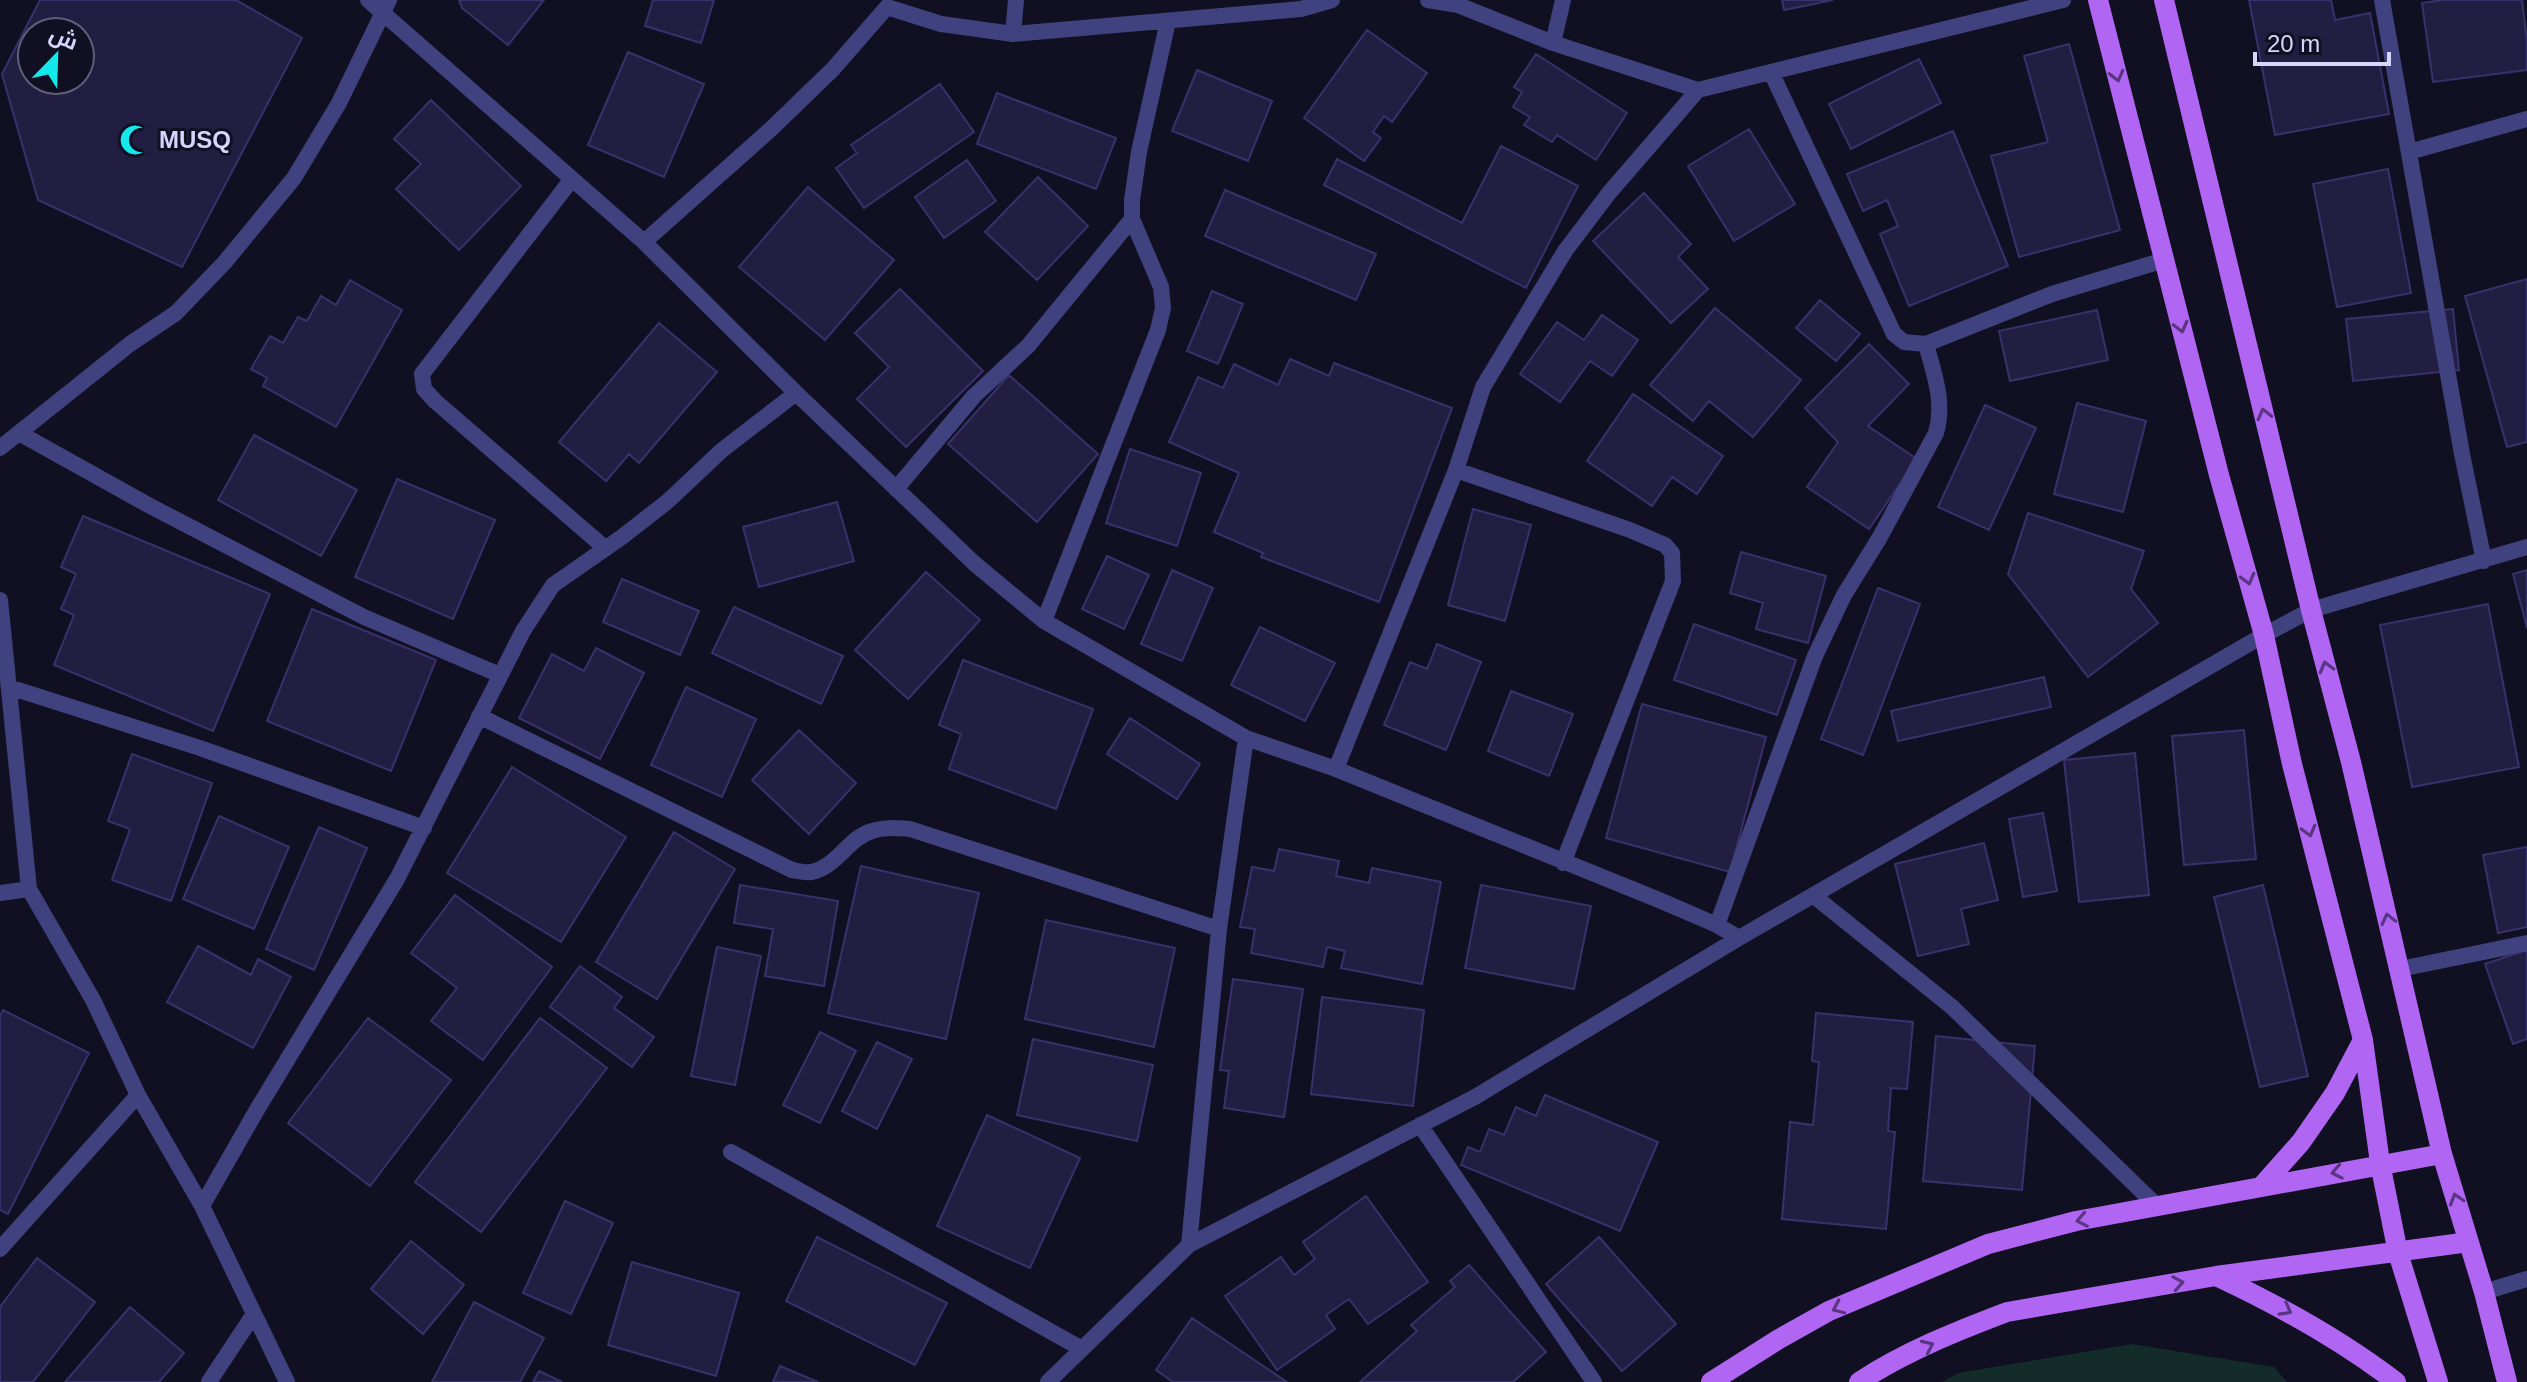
<svg xmlns="http://www.w3.org/2000/svg" width="2527" height="1382" font-family="Helvetica,Cairo,sans-serif">
  <style>
    .green { fill: #132c29 }
    .building { fill: #221e42; stroke: #38316c; stroke-width: 2; fill-rule: evenodd }
    .lines { fill: none; stroke-linecap: round; stroke-linejoin: round }
    .minor { stroke: #3f427e; stroke-width: 16 }
    .primary { stroke: #b165f3; stroke-width: 20 }
    .oneway { stroke: #593681 }
    .labels { text-anchor: middle; stroke-width: 6; stroke-linejoin: round; paint-order: stroke }
    .poi-label { font-size: 24px; font-weight: bold; fill: #d6d5fc; stroke: #111023; text-anchor: start }
  </style>
  <rect width="100%" height="100%" fill="#111023"/>
  <path class="green" d="M2132,1344L2274,1367L2287,1382H1942L1959,1373Z"/>
  <path class="building" d="M40,0H236L302,38L182,267L38,200L2,74ZM32,32H80V80H32Z
    M459,0H544L508,45L462,8Z
    M653,0H714L701,43L645,26Z
    M1782,0H1833L1784,10Z
    M2249,0H2331L2335,20L2370,13L2389,114L2275,135Z
    M2443,0H2522L2527,41V70L2433,82L2422,3Z
    M1367,30L1427,73L1392,122L1384,116L1373,132L1381,138L1364,161L1304,118Z
    M2069,44L2120,230L2019,257L1991,156L2048,142L2024,56Z
    M628,52L704,84L664,177L588,145Z
    M1536,54L1627,113L1596,160L1557,135L1552,142L1524,125L1530,117L1513,107L1522,92L1514,87Z
    M1919,59L1941,103L1851,149L1829,104Z
    M1197,70L1272,101L1248,161L1172,131Z
    M940,84L974,132L864,208L836,168L857,153L851,145Z
    M997,93L1116,138L1096,189L977,144Z
    M431,100L521,186L459,250L396,189L421,164L394,139Z
    M1749,129L1795,204L1734,241L1688,166Z
    M1953,131L2008,266L1909,306L1880,234L1898,226L1887,200L1863,211L1847,174Z
    M1501,146L1578,186L1526,288L1324,185L1337,159L1462,223Z
    M967,160L996,201L944,238L915,197Z
    M2388,169L2411,293L2337,307L2313,184Z
    M1038,177L1088,226L1037,280L985,232Z
    M808,187L894,260L825,340L739,267Z
    M1225,190L1376,254L1356,300L1205,236Z
    M1644,193L1691,244L1678,257L1708,289L1671,323L1593,241Z
    M2527,279V442L2507,447L2465,296Z
    M350,280L402,310L336,427L263,386L267,378L251,369L270,336L283,343L298,317L307,321L321,296L336,305Z
    M900,289L983,371L906,447L857,399L889,367L855,333Z
    M1212,291L1243,304L1218,364L1187,351Z
    M1820,300L1860,334L1836,361L1796,328Z
    M1715,308L1801,380L1753,437L1709,401L1693,421L1650,385Z
    M2453,309L2459,370L2353,381L2346,319Z
    M2097,310L2108,360L2010,381L1999,331Z
    M1602,315L1638,340L1612,376L1590,361L1560,402L1520,374L1557,322L1584,340Z
    M659,323L717,372L639,463L629,454L606,481L559,442Z
    M1869,344L1909,384L1868,426L1917,459L1869,529L1807,487L1838,442L1805,408Z
    M1290,359L1329,376L1334,363L1452,408L1379,602L1261,557L1263,553L1214,532L1239,473L1169,442L1198,377L1223,388L1234,364L1278,385Z
    M1009,375L1098,454L1037,522L948,444Z
    M1633,394L1723,456L1697,494L1672,477L1652,506L1587,461Z
    M2077,403L2146,421L2123,512L2054,494Z
    M1985,405L2036,428L1989,530L1938,507Z
    M254,435L357,490L321,556L218,500Z
    M1130,449L1201,473L1177,546L1106,523Z
    M397,479L495,520L453,619L355,577Z
    M837,502L854,561L759,587L743,527Z
    M1473,509L1531,525L1505,621L1448,605Z
    M2028,513L2144,551L2131,589L2158,623L2088,677L2008,574Z
    M83,516L270,594L213,731L54,665L74,615L61,609L76,574L61,567Z
    M1741,552L1826,576L1808,643L1756,629L1763,603L1730,593Z
    M1107,556L1149,575L1124,629L1082,609Z
    M1172,570L1213,588L1182,661L1141,644Z
    M2527,570V628L2513,574Z
    M926,572L980,620L908,699L855,650Z
    M622,579L699,611L680,655L603,622Z
    M1878,588L1920,604L1863,755L1821,739Z
    M2488,604L2519,767L2412,787L2380,625Z
    M734,607L843,656L821,704L712,653Z
    M312,609L436,660L391,771L267,721Z
    M1694,624L1796,660L1777,715L1674,680Z
    M1260,627L1335,663L1305,721L1231,685Z
    M1437,644L1481,662L1446,750L1384,725L1410,662L1427,669Z
    M596,648L644,673L600,759L519,718L552,654L584,671Z
    M963,660L1093,709L1056,809L949,769L961,734L939,725Z
    M2044,677L2051,707L1898,741L1891,711Z
    M686,687L756,719L722,797L651,765Z
    M1511,691L1573,714L1549,776L1488,751Z
    M1642,704L1766,737L1730,872L1606,838Z
    M1130,718L1200,764L1177,799L1107,754Z
    M799,730L856,783L809,834L752,780Z
    M2244,730L2256,859L2184,865L2172,736Z
    M2135,753L2149,895L2079,902L2064,760Z
    M132,754L212,783L171,901L112,880L130,829L108,821Z
    M512,767L626,837L561,942L447,873Z
    M2043,813L2057,891L2023,897L2009,819Z
    M219,816L289,847L254,929L183,899Z
    M319,827L367,848L314,970L266,949Z
    M674,832L735,869L657,999L596,962Z
    M1984,843L1998,900L1961,909L1969,944L1918,956L1895,864Z
    M2527,847V927L2498,933L2483,855Z
    M1279,849L1339,861L1336,876L1369,883L1372,868L1441,882L1422,984L1341,968L1345,951L1327,947L1323,967L1251,953L1255,929L1240,927L1252,867L1274,871Z
    M861,866L979,893L946,1039L828,1013Z
    M740,885L838,901L824,986L765,976L773,929L734,923Z
    M1481,885L1591,906L1574,989L1465,968Z
    M2263,885L2308,1076L2260,1087L2214,897Z
    M455,895L552,967L483,1060L431,1021L457,988L411,953Z
    M1046,920L1175,948L1154,1047L1025,1019Z
    M198,946L251,975L258,959L291,977L253,1048L167,1002Z
    M717,947L761,956L735,1085L691,1076Z
    M2527,950V1039L2513,1044L2485,964Z
    M580,966L622,997L614,1008L654,1037L632,1067L550,1007Z
    M1233,979L1303,989L1284,1117L1224,1108L1229,1071L1220,1070Z
    M1322,997L1424,1010L1413,1106L1311,1094Z
    M3,1010L89,1053L8,1214L0,1210V1016Z
    M1816,1013L1913,1022L1907,1089L1891,1088L1888,1131L1895,1132L1886,1229L1782,1219L1790,1122L1813,1125L1819,1062L1812,1061Z
    M368,1018L451,1080L370,1186L288,1123Z
    M540,1018L607,1068L481,1232L415,1182Z
    M820,1032L856,1051L820,1123L783,1105Z
    M1936,1036L2035,1046L2022,1190L1923,1181Z
    M1033,1039L1153,1065L1137,1141L1017,1115Z
    M877,1042L912,1059L877,1129L842,1111Z
    M1545,1095L1658,1142L1620,1231L1461,1165L1468,1147L1480,1152L1489,1129L1504,1135L1516,1107L1536,1116Z
    M987,1115L1080,1158L1030,1268L937,1226Z
    M1366,1196L1428,1282L1368,1324L1349,1299L1326,1315L1335,1329L1277,1370L1225,1296L1281,1257L1294,1275L1315,1259L1303,1242Z
    M565,1201L613,1223L571,1314L523,1293Z
    M817,1237L947,1303L915,1365L786,1301Z
    M1599,1237L1676,1324L1622,1371L1546,1284Z
    M411,1241L464,1285L423,1334L371,1289Z
    M37,1258L95,1302L33,1382H0V1307Z
    M632,1262L739,1293L716,1376L608,1345Z
    M1469,1265L1546,1352L1513,1382H1360L1417,1331L1411,1325L1455,1287L1450,1281Z
    M474,1302L544,1338L520,1382H432Z
    M130,1307L184,1353L159,1382H65Z
    M1192,1318L1287,1382H1173L1156,1370Z
    M780,1366L818,1382H773Z
    M539,1371L562,1382H533Z"/>
  <g class="lines">
    <path class="minor" d="M368,0L644,242L796,393L975,564L1044,621L1246,738L1336,769L1659,900L1717,925L1739,938
      M1428,0L1458,5L1553,43L1698,90L2063,0
      M2382,0L2462,454L2484,561
      M1013,34L1016,0
      M1553,43L1563,0
      M1771,72L1894,334L1904,342L1926,344L2052,294L2164,260
      M2409,152L2527,119
      M572,179L422,374L424,389L435,401L605,548
      M644,242L771,129L833,69L887,7L941,24L1013,34L1301,9L1332,0
      M19,433L150,506L364,617L500,675
      M0,448L130,344L176,313L225,262L294,178L339,103L389,0
      M1456,470L1630,530L1665,545L1672,553L1673,581L1563,863
      M896,489L974,396L1028,346L1132,219
      M0,600L29,889L93,1000L138,1095L202,1206L287,1382
      M1044,621L1158,330L1163,308L1161,287L1132,219V200L1139,152L1168,21
      M9,687L200,748L424,828
      M479,716L792,870C798,871 805,873 811,872C836,868 848,838 872,831C884,827 897,828 910,829L1219,929
      M1336,769L1456,470L1483,387L1565,251L1609,193L1698,90
      M0,893L29,889
      M1814,896L1952,1007L2158,1207
      M1717,925L1815,656L1844,595L1880,537L1936,433C1945,402 1934,374 1926,344
      M2400,969L2527,943
      M1420,1125L1594,1382
      M731,1152L1082,1349
      M202,1206L258,1108L397,879L523,631L553,585L622,537L668,501L721,451L796,393
      M1189,1245L1219,929L1246,738
      M0,1249L138,1095
      M2484,1292L2527,1279
      M209,1382L254,1314
      M1048,1382L1189,1245L1475,1097L1739,938L2264,635L2311,610L2527,547"/>
    <path class="primary" d="M2098,0L2219,475L2264,635L2292,764L2363,1040L2380,1163L2398,1253L2438,1382
      M2164,0L2311,610L2351,762L2442,1154L2484,1292L2507,1382
      M2261,1187L2301,1142L2335,1093L2363,1040
      M2216,1276C2280,1306 2340,1339 2396,1382
      M1711,1382L1779,1339L1829,1311L1988,1244L2076,1221L2442,1154
      M1859,1382C1904,1352 1957,1331 2007,1312L2216,1276L2469,1242"/>
  </g>
  <defs><path id="oneway-chevron" d="M-2-3.5L2.5 0L-2 3.5" fill="none" stroke-width="1.6" stroke-linecap="round" stroke-linejoin="round" transform="scale(2)"/></defs>
  <g class="oneway">
    <use href="#oneway-chevron" transform="translate(2117 76) rotate(76)"/>
    <use href="#oneway-chevron" transform="translate(2181 327) rotate(76)"/>
    <use href="#oneway-chevron" transform="translate(2264 414) rotate(-104)"/>
    <use href="#oneway-chevron" transform="translate(2248 579) rotate(75)"/>
    <use href="#oneway-chevron" transform="translate(2326 667) rotate(-105)"/>
    <use href="#oneway-chevron" transform="translate(2309 831) rotate(75)"/>
    <use href="#oneway-chevron" transform="translate(2388 919) rotate(-103)"/>
    <use href="#oneway-chevron" transform="translate(2337 1172) rotate(169)"/>
    <use href="#oneway-chevron" transform="translate(2456 1199) rotate(-107)"/>
    <use href="#oneway-chevron" transform="translate(2082 1220) rotate(169)"/>
    <use href="#oneway-chevron" transform="translate(2178 1283) rotate(-10)"/>
    <use href="#oneway-chevron" transform="translate(1838 1308) rotate(156)"/>
    <use href="#oneway-chevron" transform="translate(2286 1310) rotate(29)"/>
    <use href="#oneway-chevron" transform="translate(1928 1346) rotate(-25)"/>
  </g>
  <defs>
    <g id="mosque-bare" transform="scale(2.4)"><path d="M3.5-4.9A6 6 0 1 0 3.5 4.9A5 5 0 1 1 3.5-4.9Z" fill="#13e8ea" stroke="#111023" stroke-width="2.5" paint-order="stroke"/></g>
  </defs>
  <g fill-rule="evenodd">
    <use href="#mosque-bare" x="135" y="140"/>
  </g>
  <g class="labels">
    <g class="poi-label">
      <text x="159" y="148">MUSQ</text>
    </g>
  </g>
  <g transform="translate(56 56) rotate(23)"><circle r="38" fill="#111023" stroke="#605f7a" stroke-width="2"/>
  <path d="M0-6L14 30L0 20L-14 30Z" fill="#13e8ea"/>
  <text y="-12" font-size="22" font-weight="bold" text-anchor="middle" fill="#d6d5fc">ش</text>
  </g>
  <path d="M2255 52v12h134v-12" fill="none" stroke="#d6d5fc" stroke-width="4"/>
  <text x="2267" y="52" font-size="24" fill="#d6d5fc" stroke="#111023" stroke-width="6" paint-order="stroke">20 m</text>
</svg>
